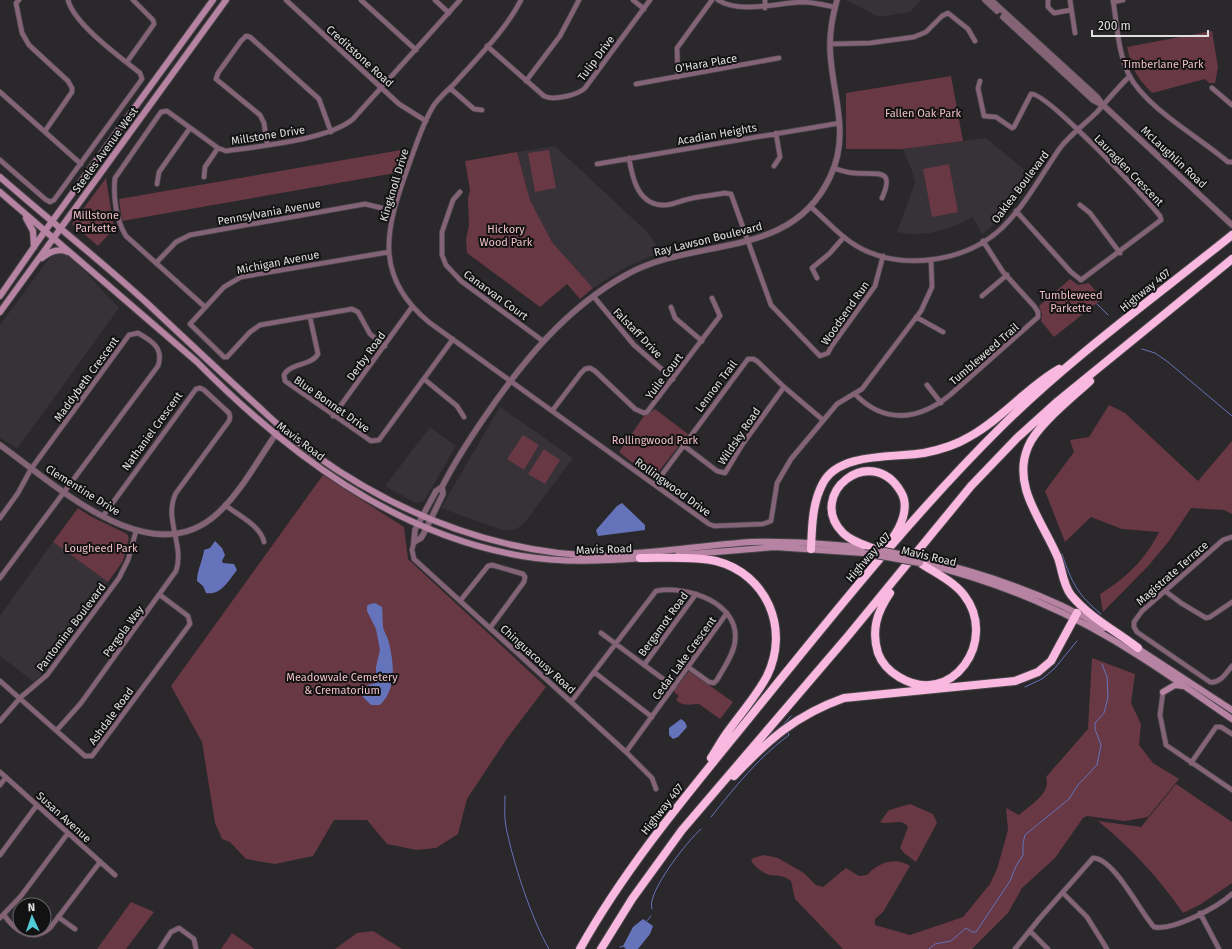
<svg xmlns="http://www.w3.org/2000/svg" width="1232" height="949" font-family="'Fira Sans',sans-serif">
  <style>
    .built { fill: #373238 }
    .green { fill: #683844 }
    .water { fill: #6573bb }
    .lines { fill: none; stroke-linecap: round; stroke-linejoin: round }
    .stream { stroke: #6573bb; stroke-width: 1 }
    .minor-casing { stroke: #474548; stroke-width: 6 }
    .tertiary-casing { stroke: #474548; stroke-width: 7 }
    .secondary-casing { stroke: #474548; stroke-width: 8 }
    .motorway-casing { stroke: #474548; stroke-width: 10 }
    .minor { stroke: #846377; stroke-width: 4.5 }
    .tertiary { stroke: #846377; stroke-width: 5.5 }
    .secondary { stroke: #b783a3; stroke-width: 6 }
    .motorway { stroke: #f9b8df; stroke-width: 8 }
    .secondary-bridge-casing { stroke: #474548; stroke-width: 8; stroke-linecap: butt }
    .secondary-bridge { stroke: #b783a3; stroke-width: 6 }
    .labels { text-anchor: middle; stroke-width: 4; stroke-linejoin: round; paint-order: stroke }
    .street-label { font-size: 11px; fill: #e0dfe0; stroke: #121213 }
    .park-label { font-size: 11px; fill: #f0bfc9; stroke: #121213 }
  </style>
  <rect width="100%" height="100%" fill="#2a282b"/>
  <path class="built" d="M846,0H921L910,12L879,17Z
    M986,138L1033,177L1001,219L982,234L973,217L955,226L930,233L910,234L897,232L915,183L912,171L903,149Z
    M555,146L647,232L661,252L626,267L593,288L552,242L530,200L517,152Z
    M56,249H64L119,308L17,449L0,437V325Z
    M500,407L573,458L525,522L518,528L512,530H502L441,508Z
    M430,427L456,446L424,501L416,503L385,486Z
    M53,542L108,582L47,667L34,682L0,656V616Z"/>
  <path class="green" d="M1212,31L1218,67L1215,83H1209L1205,79L1152,93C1136,77 1132,68 1127,47Z
    M951,76L963,141L903,149H846V93Z
    M407,149L401,172L122,221L119,199Z
    M549,150L556,188L535,192L528,153Z
    M517,152L530,200L552,242L593,288L580,299L567,284L540,307L467,253L466,240L469,225L468,198L470,190L465,161Z
    M949,164L958,212L932,217L923,169Z
    M106,178L114,229L98,246L72,224Z
    M1070,279L1078,285L1089,283L1102,299L1054,337L1041,321L1042,314L1039,306Z
    M1109,405L1125,413L1198,481L1232,441V514L1224,510L1191,508L1169,541L1149,565L1103,612L1100,594C1126,578 1145,560 1159,532L1122,529L1091,517L1065,542L1045,491L1074,452L1070,440L1089,437Z
    M655,409L688,434L653,479L619,452L644,416Z
    M523,435L539,445L524,470L507,459Z
    M544,449L560,460L545,484L528,474Z
    M323,475L404,527L408,559L546,687L506,740L467,799L458,834L436,848L417,850L387,844L367,820H334L313,856L275,864L246,859L230,842L222,839L215,823L202,742L171,686Z
    M78,508L90,516L127,534L129,538L123,561L108,582L53,542Z
    M1092,658L1135,674L1131,703L1141,724L1139,745L1153,763L1179,779L1148,817L1125,821L1087,816L1083,818L1055,858L1022,888L1008,913L972,949H843L795,899L791,881C783,875 779,876 770,875C762,873 756,867 751,861L753,858L764,855L778,858L804,873L816,885L823,887L846,868L859,876L867,875C877,863 896,856 910,866L883,912L875,919V925L910,935L963,917L990,884L997,869L1008,830L1006,808L1019,815C1029,806 1052,793 1046,777L1088,729Z
    M689,671L733,702L720,719L699,704C691,704 683,707 676,700L679,696L673,691Z
    M1176,784L1232,822V883L1201,904L1183,913C1160,879 1130,847 1098,821L1141,827Z
    M910,804L933,814L937,823L916,862L904,853L900,848L908,827C901,817 890,826 880,822L889,810Z
    M131,902L154,912L126,949H97Z
    M373,931L402,949H335L357,933Z
    M232,933L255,949H221Z"/>
  <path class="water" d="M622,503L645,525V530L598,536L596,530L617,506Z
    M215,541L222,548L225,555L222,561L223,563L234,564L237,570C229,580 221,596 206,593L203,586L197,581C197,570 203,560 204,550L210,548Z
    M375,603L382,607C383,613 382,619 383,625C383,631 388,637 389,643C394,665 397,688 380,705H371L363,697V691L368,685L376,683V667L380,650L376,629L367,611V606L370,604Z
    M681,719L685,722L687,727L678,737L673,739L669,735V728Z
    M643,919L653,926L650,934L638,949H626L623,946L633,927Z"/>
  <g class="lines">
    <path class="stream" d="M1097,304L1108,315
      M1142,349L1155,353L1168,362L1232,416
      M1062,554C1072,583 1077,594 1101,614
      M1025,687L1042,679L1054,669L1077,641
      M782,726L791,716
      M505,796C505,806 504,817 506,827C513,862 531,918 549,949
      M711,817C734,788 759,757 789,735L788,733
      M652,909C645,894 689,839 701,829
      M647,921L651,916
      M620,947L624,946
      M929,949L935,944L951,941L966,928L972,932H976L1010,881L1016,866L1023,855V843L1025,835L1069,799L1077,786L1097,765L1101,745L1095,729V723L1104,713L1108,697L1107,677L1102,664"/>
    <g class="minor-casing">
      <path id="minor" d="M19,0L16,3L22,33L29,45L68,81L72,88V92L45,131
        M286,0L399,104L426,121
        M361,0L416,50
        M435,0L449,13
        M521,0C505,31 478,57 455,83C448,90 440,97 434,105C422,124 416,146 408,167C386,228 372,276 430,323L709,524L714,526L763,524L771,521L777,483L791,459L837,404L862,389L921,311L932,287L931,260
        M633,0L644,9
        M718,0C739,14 778,3 801,2C813,2 824,5 835,7
        M765,0V8
        M1048,0V7L1054,13L1071,10
        M1070,0L1075,33
        M1113,0C1117,24 1118,53 1129,75C1146,108 1199,137 1228,162H1232
        M1113,2L1123,0
        M830,44L870,43L914,37L926,32L942,16L948,13L968,29L975,41
        M487,46L544,96C553,101 578,95 585,88L650,0
        M127,62L154,24L153,20L133,0
        M678,77L677,48L712,0
        M526,81L560,36L579,0
        M980,81L978,88L984,116L996,117L1012,128L1014,127L1031,94C1047,92 1145,198 1160,216L1161,220L1081,280L1071,272L1016,211
        M636,84L779,58
        M450,88L474,109L482,110
        M1212,88L1232,105
        M0,92L81,164
        M267,144L264,123L260,115L216,79L218,73L241,41L246,36L250,37L319,99L331,132
        M629,158C632,176 637,203 661,205C669,206 677,202 685,200C698,196 711,196 724,193L731,194L771,305L820,356L828,353L831,347L875,286L883,256
        M0,160L45,199L50,202L54,200L142,79L140,73C120,57 74,24 68,0
        M597,164L840,123
        M774,166L780,157L776,133
        M833,168C840,170 847,173 855,173C876,175 896,167 882,198
        M204,177L205,167L218,148
        M157,184L159,172L190,128
        M460,192L453,200L442,232V255L446,265L461,281L543,341
        M1080,205L1090,213L1120,253
        M810,206C827,221 842,239 862,249C906,271 968,261 1003,227C1026,204 1042,174 1060,148C1070,135 1085,124 1097,112C1108,100 1118,87 1130,76
        M156,263L176,242L190,235L365,204L394,211
        M817,278L812,268L829,254L844,237
        M982,296L1007,275
        M594,297L634,345L673,379
        M205,307L126,236C116,220 113,197 115,178L161,112L167,111L218,148L226,151C260,146 328,140 353,119L460,0
        M671,307L675,318L702,341
        M310,317L318,354C311,366 290,363 284,375L285,381L371,441L379,440L453,339
        M916,317L943,332
        M385,346L370,334L358,312L352,309L260,325L250,332L227,357H224L190,324L224,287L241,277L389,252
        M424,379L457,406L464,417
        M927,385L941,403
        M855,394C885,425 919,420 950,395L1038,317V312L1034,306L1003,272L983,241
        M552,411L581,373L585,369L590,368L595,371L635,409L644,413L647,412L720,316L712,298
        M333,416L412,307
        M683,445L717,471L725,473L742,445L784,387
        M655,484L748,359H753L757,361L784,387L823,420
        M225,505C238,515 261,526 264,542
        M0,518L18,493L31,469L129,335L138,333C152,341 164,348 158,366L0,578
        M1232,537L1223,540L1142,611L1134,622V627L1137,632L1210,682C1220,684 1227,672 1232,666
        M414,542L412,550L414,559L626,752L652,778L656,789
        M1165,591L1181,603L1206,618L1210,617L1232,602
        M460,601L488,566L492,565L523,574L525,577L524,582L490,628
        M601,633L674,687
        M644,665L696,594
        M594,672L652,717
        M0,681L85,756H92L190,624L188,616L160,595
        M1163,692L1160,715L1166,745L1232,790
        M571,702L656,591C687,585 740,603 735,641C734,654 723,669 717,680L714,683L709,682L688,667
        M0,721L21,697L47,675L119,578L128,560L136,531
        M57,730L81,703L176,571C185,545 163,519 176,493L229,421L230,417L229,413L204,390L200,388L196,389L103,516
        M626,752L727,613
        M1191,763L1216,727H1221L1232,734
        M0,772L115,875
        M0,785L6,777
        M0,855L37,805
        M1063,893L1087,917L1107,949
        M1200,913L1219,949
        M4,915C15,931 32,943 50,928L100,862
        M58,917L75,929
        M0,918L21,896L68,833
        M1030,931L1048,949
        M160,949L171,932L179,928L194,939L196,949
        M1015,949L1040,918L1093,858C1114,858 1140,912 1154,927C1173,931 1218,907 1232,894"/>
    </g>
    <g class="tertiary-casing">
      <path id="tertiary" d="M985,0L997,11
        M991,0L1096,96L1103,105L1232,225
        M1003,17L1093,100L1101,104
        M0,445C55,484 151,576 218,513C244,489 260,455 281,427
        M414,542L415,530L436,491L442,487C454,463 469,440 484,418C522,362 566,308 626,275C695,236 791,261 830,177C852,132 830,90 830,45C830,31 833,14 837,0
        M414,542L421,538L424,533L443,494L442,487"/>
    </g>
    <g class="secondary-casing">
      <path id="secondary" d="M0,177C49,220 100,260 148,304C182,336 216,368 250,399C271,418 292,439 315,455C387,506 470,542 558,553C621,560 689,546 752,542C790,541 829,544 867,548
        M0,192L197,362C286,452 393,534 522,556C562,563 603,561 643,558
        M26,218L33,231L34,247
        M42,258C50,251 58,248 68,252
        M0,296L45,231L213,0
        M0,312L226,0
        M678,555L775,547L864,553
        M923,559C986,574 1049,595 1104,628
        M925,564C1000,582 1075,614 1139,656C1171,676 1201,698 1232,719
        M1134,646L1232,710
        M1163,692L1175,685L1183,686"/>
    </g>
    <g class="motorway-casing">
      <path id="motorway" d="M1090,381C1073,397 1036,426 1028,447C1011,487 1044,523 1058,558C1062,569 1063,585 1071,595C1089,617 1116,631 1138,648
        M811,549C812,527 812,503 823,483C839,452 894,458 924,453C939,450 956,445 969,437C1002,419 1026,388 1059,369
        M875,549C864,545 851,541 843,533C805,495 871,441 901,492C910,507 901,527 891,540
        M640,558C662,558 695,556 716,561C767,574 790,629 767,676C757,695 742,712 729,730C722,739 717,749 711,758
        M890,593C877,612 871,630 878,653C882,664 889,671 899,677C952,709 999,640 964,595C953,581 934,572 920,563
        M734,776C768,740 796,715 844,698L1015,681L1038,672L1051,661L1077,613
        M580,949C627,865 690,791 750,717C831,617 911,516 1003,425C1073,356 1155,297 1232,235
        M601,949L632,899L682,830L848,636L971,486L1017,438L1058,401L1232,259"/>
    </g>
    <use href="#minor" class="minor"/>
    <use href="#tertiary" class="tertiary"/>
    <use href="#secondary" class="secondary"/>
    <use href="#motorway" class="motorway"/>
    <g class="secondary-bridge-casing">
      <path id="secondary-bridge" d="M875,549L923,559
        M864,553L920,563"/>
    </g>
    <use href="#secondary-bridge" class="secondary-bridge"/>
  </g>
  <g class="labels">
    <g class="street-label">
      <text transform="translate(360 56) rotate(42)" y="4">Creditstone Road</text>
      <text transform="translate(596 58) rotate(-53)" y="4">Tulip Drive</text>
      <text transform="translate(706 63) rotate(-10)" y="4">O'Hara Place</text>
      <text transform="translate(717 134) rotate(-10)" y="4">Acadian Heights</text>
      <text transform="translate(268 135) rotate(-9)" y="4">Millstone Drive</text>
      <text transform="translate(105 150) rotate(-54)" y="4">Steeles Avenue West</text>
      <text transform="translate(1174 157) rotate(43)" y="4">McLaughlin Road</text>
      <text transform="translate(1129 170) rotate(46)" y="4">Lauraglen Crescent</text>
      <text transform="translate(394 185) rotate(-73)" y="4">Kingknoll Drive</text>
      <text transform="translate(1020 187) rotate(-53)" y="4">Oaklea Boulevard</text>
      <text transform="translate(269 212) rotate(-10)" y="4">Pennsylvania Avenue</text>
      <text transform="translate(708 239) rotate(-14)" y="4">Ray Lawson Boulevard</text>
      <text transform="translate(278 262) rotate(-11)" y="4">Michigan Avenue</text>
      <text transform="translate(1145 290) rotate(-39)" y="4">Highway 407</text>
      <text transform="translate(496 295) rotate(36)" y="4">Canarvan Court</text>
      <text transform="translate(845 313) rotate(-55)" y="4">Woodsend Run</text>
      <text transform="translate(638 333) rotate(46)" y="4">Falstaff Drive</text>
      <text transform="translate(984 354) rotate(-41)" y="4">Tumbleweed Trail</text>
      <text transform="translate(366 356) rotate(-54)" y="4">Derby Road</text>
      <text transform="translate(664 376) rotate(-53)" y="4">Yuile Court</text>
      <text transform="translate(86 379) rotate(-54)" y="4">Maddybeth Crescent</text>
      <text transform="translate(716 386) rotate(-53)" y="4">Lennon Trail</text>
      <text transform="translate(332 404) rotate(35)" y="4">Blue Bonnet Drive</text>
      <text transform="translate(152 431) rotate(-54)" y="4">Nathaniel Crescent</text>
      <text transform="translate(739 436) rotate(-56)" y="4">Wildsky Road</text>
      <text transform="translate(301 441) rotate(37)" y="4">Mavis Road</text>
      <text transform="translate(673 487) rotate(36)" y="4">Rollingwood Drive</text>
      <text transform="translate(83 490) rotate(32)" y="4">Clementine Drive</text>
      <text transform="translate(604 549) rotate(-2)" y="4">Mavis Road</text>
      <text transform="translate(929 556) rotate(13)" y="4">Mavis Road</text>
      <text transform="translate(868 557) rotate(-49)" y="4">Highway 407</text>
      <text transform="translate(1172 573) rotate(-41)" y="4">Magistrate Terrace</text>
      <text transform="translate(663 624) rotate(-54)" y="4">Bergamot Road</text>
      <text transform="translate(71 627) rotate(-53)" y="4">Pantomine Boulevard</text>
      <text transform="translate(123 631) rotate(-54)" y="4">Pergola Way</text>
      <text transform="translate(684 658) rotate(-54)" y="4">Cedar Lake Crescent</text>
      <text transform="translate(538 659) rotate(42)" y="4">Chinguacousy Road</text>
      <text transform="translate(111 716) rotate(-54)" y="4">Ashdale Road</text>
      <text transform="translate(662 809) rotate(-52)" y="4">Highway 407</text>
      <text transform="translate(64 817) rotate(42)" y="4">Susan Avenue</text>
    </g>
    <g class="park-label">
      <text x="1163" y="68">Timberlane Park</text>
      <text x="923" y="117">Fallen Oak Park</text>
      <text x="96" y="219">Millstone<tspan x="96" dy="13">Parkette</tspan></text>
      <text x="506" y="233">Hickory<tspan x="506" dy="13">Wood Park</tspan></text>
      <text x="1071" y="299">Tumbleweed<tspan x="1071" dy="13">Parkette</tspan></text>
      <text x="655" y="444">Rollingwood Park</text>
      <text x="101" y="552">Lougheed Park</text>
      <text x="342" y="681">Meadowvale Cemetery<tspan x="342" dy="13">&amp; Crematorium</tspan></text>
    </g>
  </g>
  <g transform="translate(32 917) rotate(357)"><circle r="19" fill="#121213" stroke="#646465"/>
  <path d="M0-3L7 15L0 10L-7 15Z" fill="#52cbd9"/>
  <text y="-6" font-size="11" font-weight="bold" text-anchor="middle" fill="#e0dfe0">N</text>
  </g>
  <path d="M1092 30v6h116v-6" fill="none" stroke="#e0dfe0" stroke-width="2"/>
  <text x="1098" y="30" font-size="12" fill="#e0dfe0" stroke="#121213" stroke-width="3" paint-order="stroke">200 m</text>
</svg>
